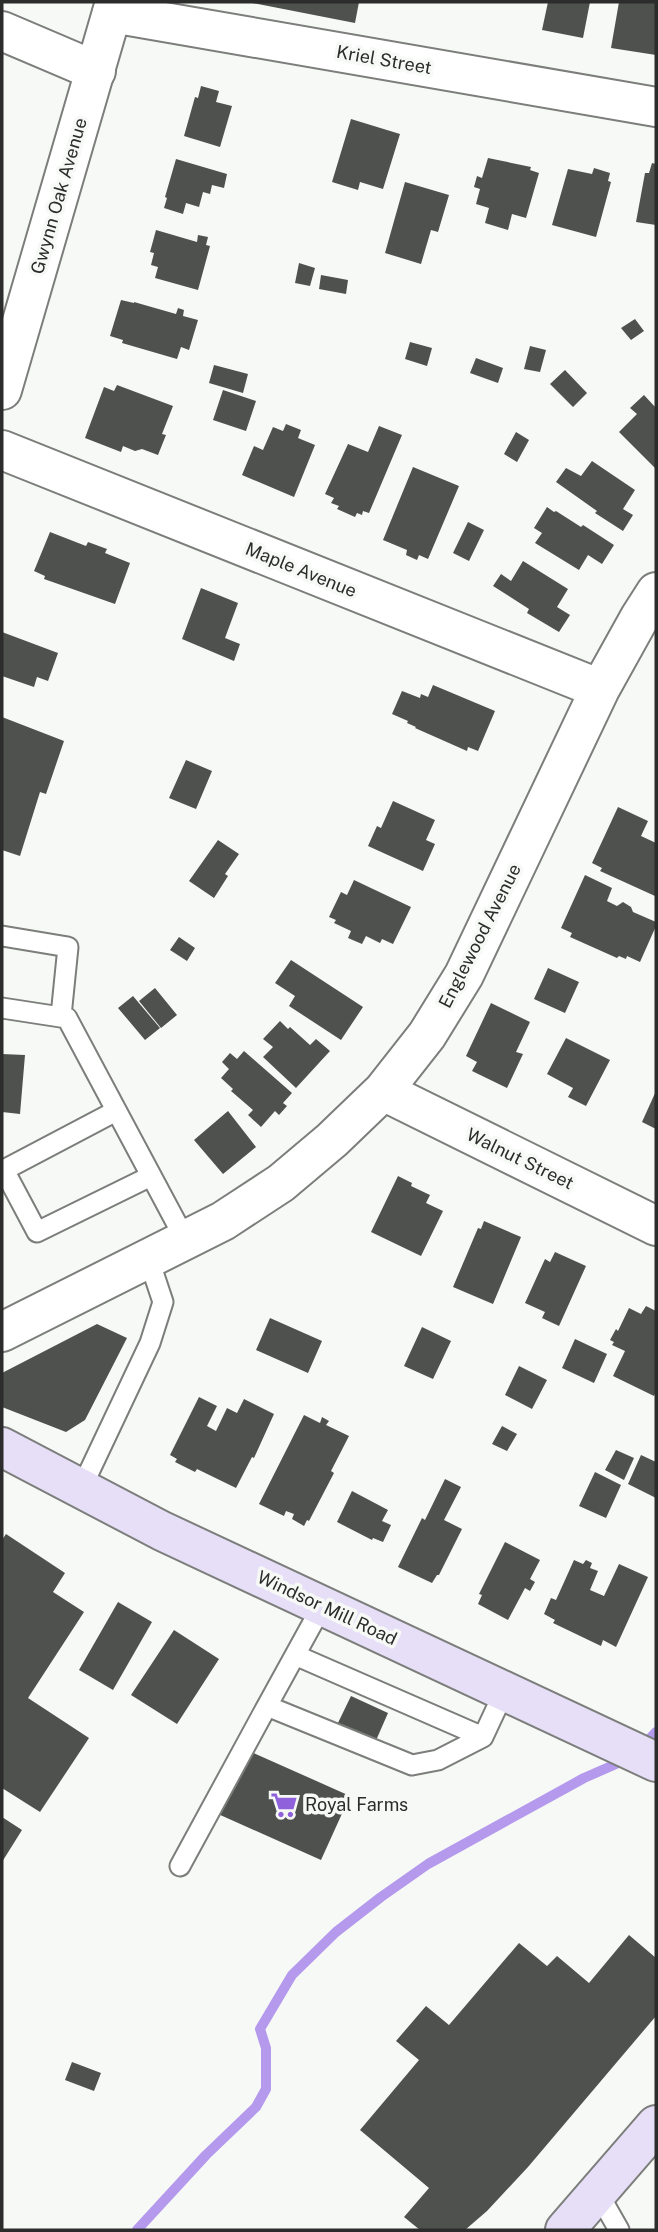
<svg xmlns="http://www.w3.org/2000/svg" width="658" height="2232" font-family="'Public Sans',sans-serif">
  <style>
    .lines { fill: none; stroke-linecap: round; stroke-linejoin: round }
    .stream { stroke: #b499ec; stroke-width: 10 }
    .building { fill: #4f514f }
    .service-casing { stroke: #7c7e7b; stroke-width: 23 }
    .minor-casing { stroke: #7c7e7b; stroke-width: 42 }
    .tertiary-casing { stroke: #7c7e7b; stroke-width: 42 }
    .secondary-casing { stroke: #7c7e7b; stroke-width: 42 }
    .service { stroke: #fff; stroke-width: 19 }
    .minor { stroke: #fff; stroke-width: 38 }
    .tertiary { stroke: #fff; stroke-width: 38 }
    .secondary { stroke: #e7dff8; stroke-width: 38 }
    .labels { text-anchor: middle; stroke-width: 7; stroke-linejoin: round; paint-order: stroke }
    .street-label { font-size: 18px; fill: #2b2c2b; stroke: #f7f9f7 }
    .poi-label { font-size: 18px; fill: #2b2c2b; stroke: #f7f9f7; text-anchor: start }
  </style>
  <rect width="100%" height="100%" fill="#f7f9f7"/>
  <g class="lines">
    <path class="stream" d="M642,1747L656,1732
      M137,2230L206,2155L256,2107L266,2089V2048L260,2029L292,1975L336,1932L381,1897L428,1864L584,1778L625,1760"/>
  </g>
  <path class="building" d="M247,2H359L355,23Z
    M548,2H590L583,38L542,30Z
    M619,2H656V55L611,48Z
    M201,86L219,91L216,102L232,106L220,147L184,136L195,97L198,98Z
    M351,119L400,134L383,189L360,182L358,190L332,182Z
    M488,158L531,167L530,170L539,173L526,218L512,214L508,230L485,223L489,208L476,204L480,189L474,187L477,176L482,178Z
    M176,159L227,174L224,188L212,185L210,194L203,192L199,207L186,203L183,214L164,208L167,198L165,197Z
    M652,163L656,164V225L636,222L645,173H649Z
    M594,168L610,173L608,181L611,182L596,237L552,225L568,169L592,174Z
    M405,182L449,195L438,232L431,230L421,264L385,253Z
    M156,230L197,242L198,235L208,237L206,245L210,246L198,290L155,278L158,267L151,265L154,253L150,252Z
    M299,263L315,268L310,286L295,283Z
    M321,275L348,280L346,294L319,289Z
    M121,300L134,303V302L176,314L178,308L184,310L183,316L198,320L189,350L181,347L177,359L122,343L123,340L110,336Z
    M635,319L644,331L631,340L621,328Z
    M410,342L432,348L427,366L405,359Z
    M530,346L546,350L540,372L524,369Z
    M476,358L503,368L498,383L470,373Z
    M214,365L248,374L243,393L209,383Z
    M565,370L587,393L573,407L550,384Z
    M117,385L173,406L162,434L166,435L158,455L142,449L135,451L123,446L121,452L85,438L104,387L114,391Z
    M223,390L256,401L246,431L213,420Z
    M644,395L656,408V469L619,432L637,414L630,408Z
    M286,424L301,430L298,438L315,445L294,497L242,475L254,446L263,450L273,427L283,431Z
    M379,426L402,435L369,513L363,511L362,515L357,513L355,517L337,509L339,506L331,503L334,498L325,494L348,444L368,452Z
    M516,432L529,440L517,462L504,454Z
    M592,461L635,490L623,509L633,515L623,531L595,513L597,511L556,482L566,468L581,476Z
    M413,467L459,486L428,559L419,555L417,560L406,555L407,550L383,540Z
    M547,507L554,512L556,511L581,527L583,525L614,545L602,564L588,555L579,570L535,543L542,533L534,528Z
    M468,522L484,530L469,561L453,553Z
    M50,532L86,546L88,542L107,549L105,553L130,563L115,604L44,579L45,576L34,571Z
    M523,561L568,589L557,607L570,615L559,632L527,613L529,609L493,586L501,574L511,581Z
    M201,588L238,603L225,638L240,644L234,661L182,639Z
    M2,632L58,653L48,681L37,677L34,687L2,676Z
    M433,685L495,711L478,751L468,747L467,751L415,728L416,727L407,723L408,721L392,714L402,691L420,698L421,694L428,697Z
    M2,717L64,741L46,794L40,792L20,856L2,850Z
    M186,760L212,771L196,809L169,798Z
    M393,801L435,820L426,840L435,844L423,871L368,846L377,826L381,828Z
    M618,807L648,821L641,836L656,843L655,896L600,871L602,868L592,863Z
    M218,840L239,854L225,874L228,876L214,898L189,881Z
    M585,875L612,888L607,901L617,906L623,902L631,907L633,912L656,922V926L640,962L627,956L626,959L619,956L617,958L570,937L572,933L561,928Z
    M354,880L411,907L393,944L382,939L380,943L366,936L362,944L348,938L351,931L334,923L336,920L329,917L341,892L347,895Z
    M179,937L195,948L187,961L170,950Z
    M291,960L363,1007L341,1040L289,1006L295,996L275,983Z
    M548,968L579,982L565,1013L534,999Z
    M155,988L177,1015L161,1028L139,1001Z
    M133,996L160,1028L145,1040L118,1008Z
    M491,1003L530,1022L516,1052L523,1054L507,1088L472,1071L477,1062L466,1056Z
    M280,1021L288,1029L290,1027L310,1045L316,1039L330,1051L296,1088L263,1057L273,1047L263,1039Z
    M566,1038L610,1060L586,1106L568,1097L573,1088L547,1074Z
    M244,1051L292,1093L283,1103L287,1106L279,1115L275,1111L261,1127L248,1115L253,1110L231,1091L233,1089L221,1078L229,1069L222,1062L230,1053L237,1059Z
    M2,1054L25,1055L20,1114L2,1112Z
    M656,1091V1129L642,1122Z
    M228,1111L256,1147L223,1174L194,1140Z
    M398,1176L412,1183L411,1186L430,1195L426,1203L443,1211L421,1256L371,1232Z
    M484,1221L521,1237L493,1304L453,1287L478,1228L481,1229Z
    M555,1252L586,1266L559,1326L542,1318L545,1312L525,1303L545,1259L550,1262Z
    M646,1306L656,1311V1392L654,1396L613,1376L625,1351L612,1345L614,1342L610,1340L616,1329L618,1331L629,1308L641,1314Z
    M270,1318L322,1341L308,1373L256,1350Z
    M97,1324L127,1338L85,1420L66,1432L2,1407V1373Z
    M422,1327L451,1341L433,1379L404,1366Z
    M575,1339L607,1354L594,1383L562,1368Z
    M519,1366L547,1380L532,1409L505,1395Z
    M199,1397L217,1406L207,1426L216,1431L227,1408L237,1413L244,1399L274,1414L254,1458L252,1457L236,1488L197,1469L195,1472L175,1462L177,1459L170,1455Z
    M304,1415L320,1423L322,1417L329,1421L326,1425L349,1436L331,1471L334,1473L309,1521L307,1520L304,1526L292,1519L294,1514L286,1511L284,1516L259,1504Z
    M502,1426L517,1434L507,1451L492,1444Z
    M616,1450L634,1458L624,1480L605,1470Z
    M641,1455L656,1462V1498L628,1484Z
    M595,1472L621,1485L606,1518L579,1506Z
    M445,1479L461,1487L444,1520L462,1529L439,1575H437L432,1583L398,1567L422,1518L425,1520Z
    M352,1491L388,1510L382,1521L391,1525L383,1542L373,1538L372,1540L337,1522Z
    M6,1534L65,1573L53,1592L84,1612L28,1698L89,1738L40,1812L2,1788V1540Z
    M505,1542L540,1560L530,1579L535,1582L530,1591L525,1588L508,1620L478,1604L482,1595L479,1594Z
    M574,1560L583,1564L586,1560L592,1563L590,1568L598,1571L590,1590L604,1596L619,1564L648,1577L616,1647L603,1640L601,1646L553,1623L555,1620L544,1614L551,1598L556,1600Z
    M118,1602L152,1622L113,1690L79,1670Z
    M174,1630L219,1659L177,1724L131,1695Z
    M351,1696L388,1713L374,1745L336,1727Z
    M247,1750L350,1796L321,1860L218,1814Z
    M2,1817L22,1830L2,1862Z
    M629,1935L656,1958V2016L528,2167L487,2211L465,2230H420L404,2217L429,2188L360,2130L419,2060L396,2041L426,2006L449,2025L519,1943L547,1966L557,1956L589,1983Z
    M72,2062L101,2073L94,2091L65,2080Z"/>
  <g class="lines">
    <g class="service-casing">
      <path id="service" d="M2,936L68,947L61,1016
        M2,1008L67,1018L186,1241
        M116,1111L4,1170L37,1232L151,1176
        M81,1489L150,1343L163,1302L149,1260
        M322,1606L267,1706L412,1765L438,1760L483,1737L504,1692
        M295,1655L483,1737
        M180,1866L267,1706
        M598,2193L619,2230"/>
    </g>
    <g class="minor-casing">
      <path id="minor" d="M112,13L656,107
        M2,31L96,71
        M2,450L600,689
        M383,1091L656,1226
        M2,1332L223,1221L281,1183L332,1140L383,1091L427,1035L464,975L600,689L640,617L656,592"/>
    </g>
    <g class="tertiary-casing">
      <path id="tertiary" d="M2,390L115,2"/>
    </g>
    <g class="secondary-casing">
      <path id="secondary" d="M2,1447L162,1531L656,1762
        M565,2230L656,2125"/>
    </g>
    <use href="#service" class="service"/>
    <use href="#minor" class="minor"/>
    <use href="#tertiary" class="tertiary"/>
    <use href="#secondary" class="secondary"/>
  </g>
  <defs>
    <g id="supermarket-bare" transform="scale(2.1)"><path d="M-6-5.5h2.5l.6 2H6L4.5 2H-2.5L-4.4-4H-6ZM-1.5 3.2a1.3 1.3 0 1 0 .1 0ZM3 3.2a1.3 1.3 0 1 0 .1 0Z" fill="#8f61db" stroke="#f7f9f7" stroke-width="2.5" paint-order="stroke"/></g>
  </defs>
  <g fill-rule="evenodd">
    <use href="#supermarket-bare" x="284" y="1805"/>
  </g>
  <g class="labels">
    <g class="street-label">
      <text transform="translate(384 60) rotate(10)" y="6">Kriel Street</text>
      <text transform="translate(59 196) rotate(-74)" y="6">Gwynn Oak Avenue</text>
      <text transform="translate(301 570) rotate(22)" y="6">Maple Avenue</text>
      <text transform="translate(480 936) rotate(-63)" y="6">Englewood Avenue</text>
      <text transform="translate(520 1159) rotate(26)" y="6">Walnut Street</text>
      <text transform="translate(327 1608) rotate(25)" y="6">Windsor Mill Road</text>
    </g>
    <g class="poi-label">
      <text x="305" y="1811">Royal Farms</text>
    </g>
  </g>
  <rect width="658" height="2232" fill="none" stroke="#2b2c2b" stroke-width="7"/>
</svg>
